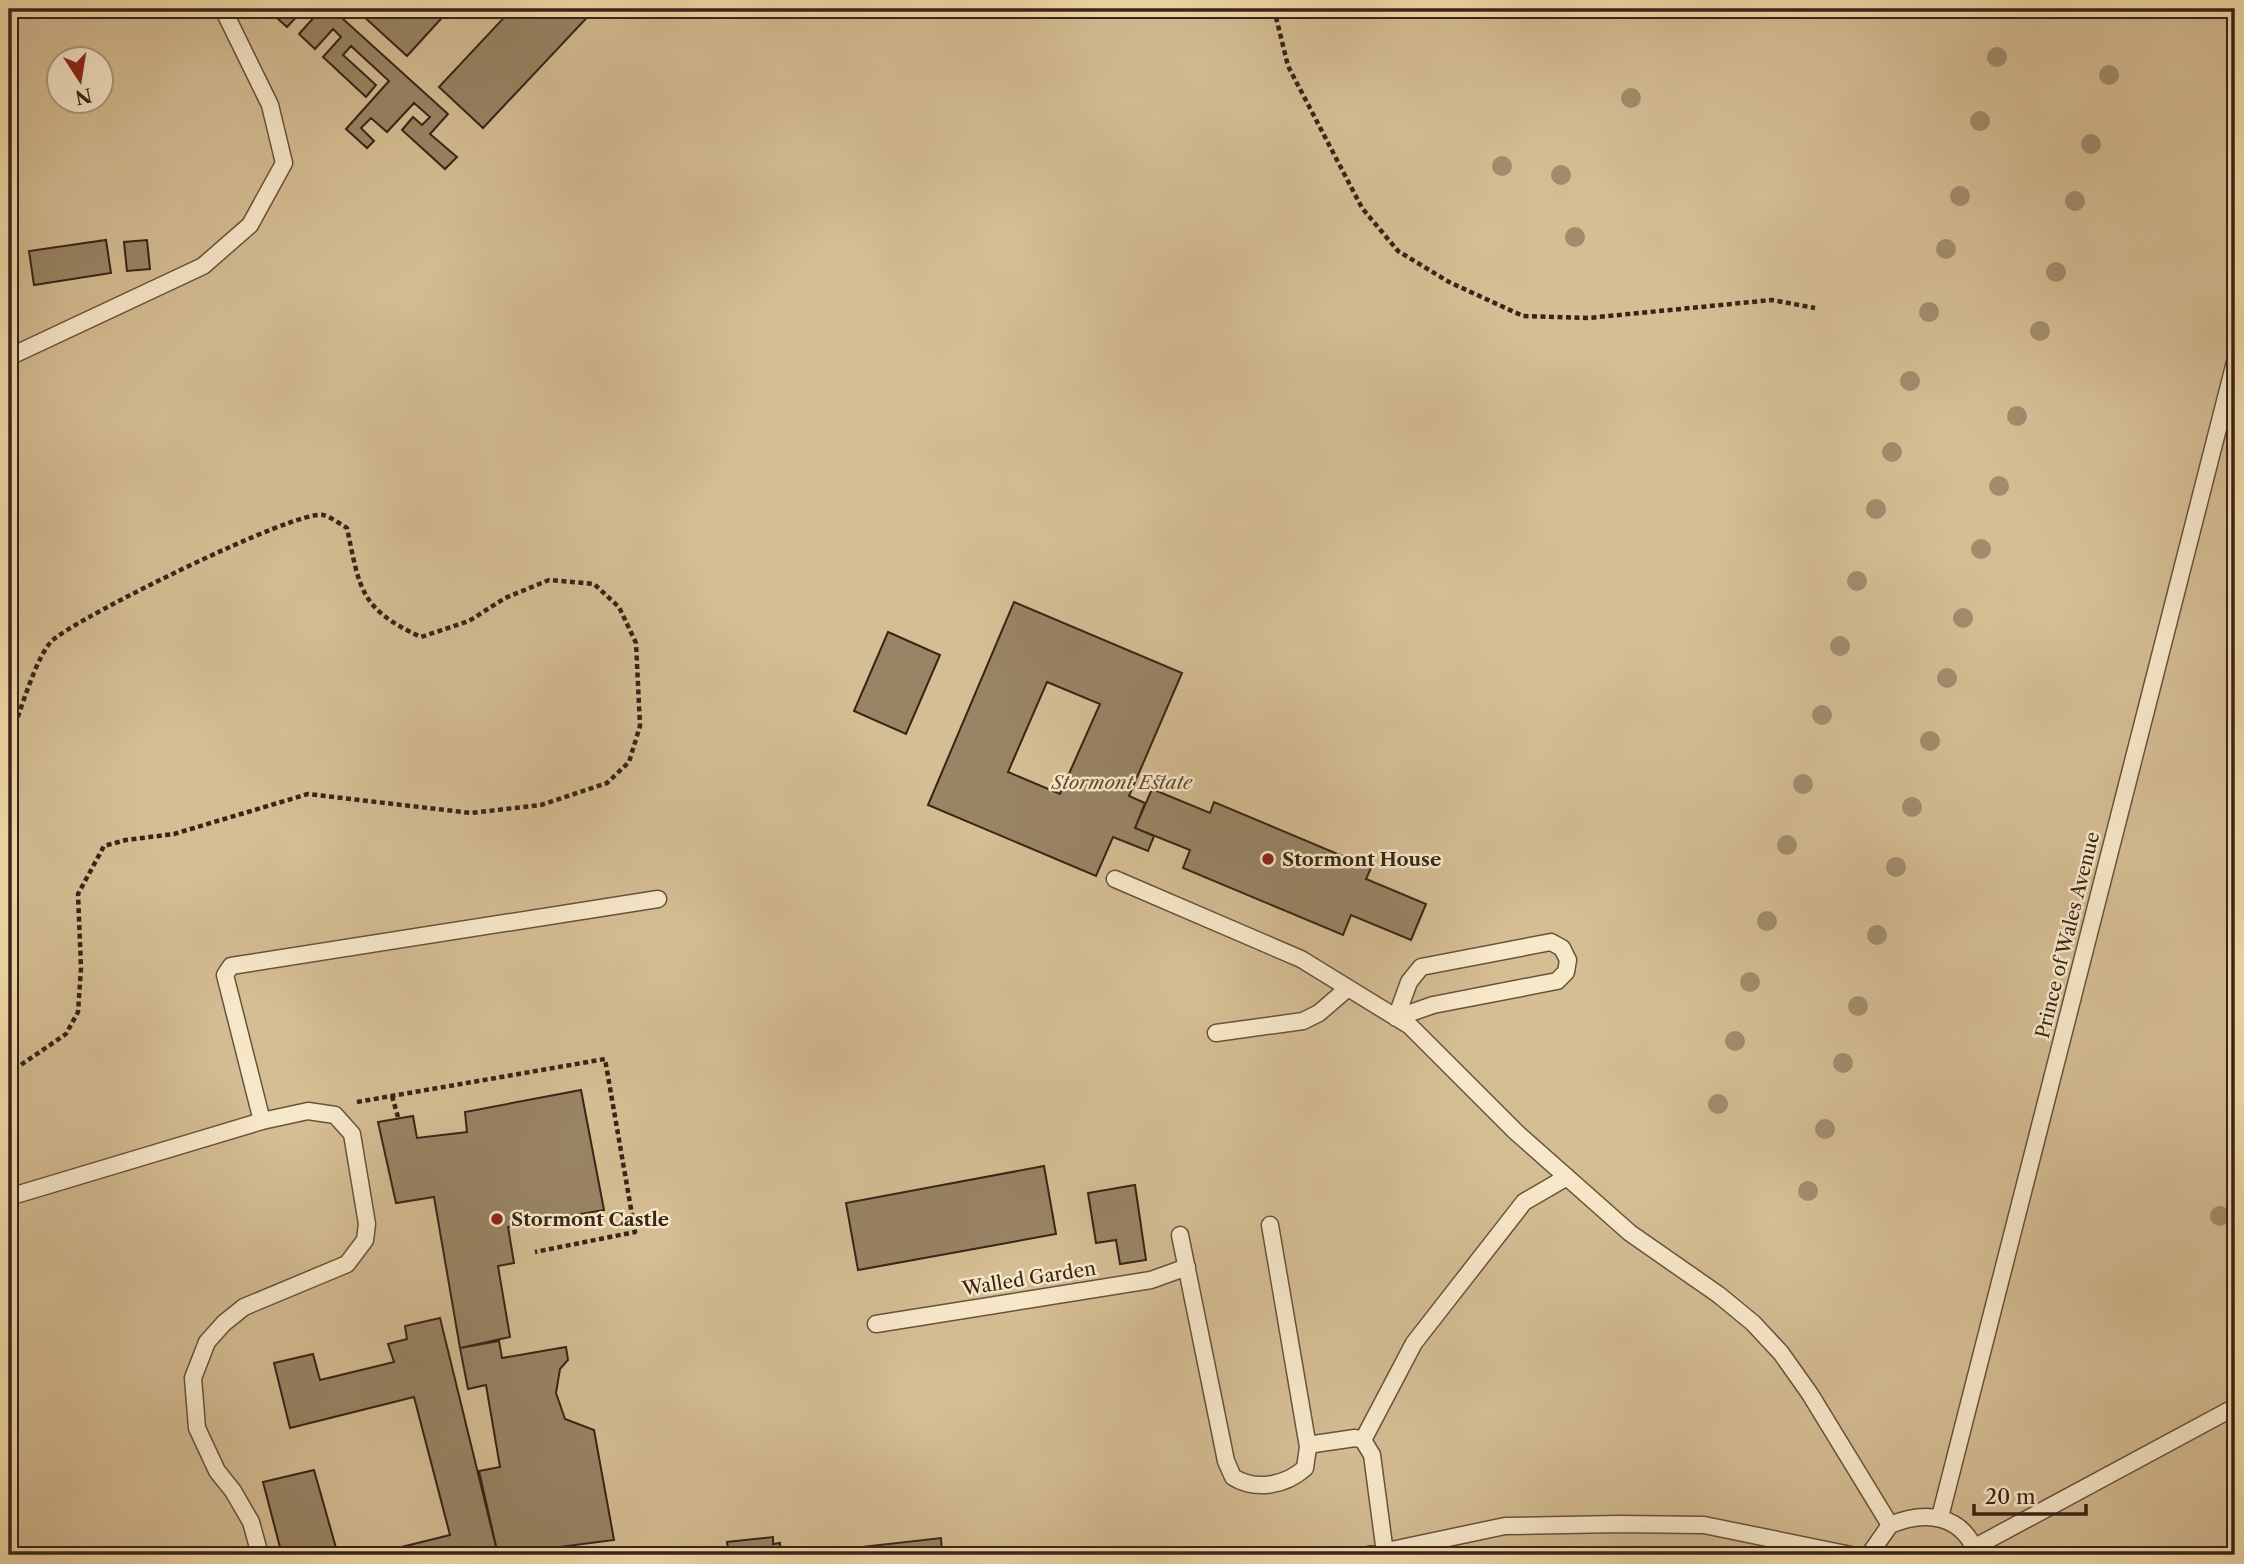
<svg xmlns="http://www.w3.org/2000/svg" width="2244" height="1564" font-family="'Libre Caslon Text',serif">
  <style>
    .green { fill: #d5bd94; stroke: #867156; stroke-width: 2; fill-rule: evenodd }
    .building { fill: #998465; stroke: #362517; stroke-width: 2; fill-rule: evenodd }
    .lines { fill: none; stroke-linecap: round; stroke-linejoin: round }
    .lane-casing { stroke: #66533c; stroke-width: 19 }
    .path { stroke: #362517; stroke-width: 4.5; stroke-dasharray: 5 3.5; stroke-linecap: butt }
    .lane { stroke: #f8e8ca; stroke-width: 16 }
    .tree { fill: #a28c6c }
    .poi-dot { fill: #8f2418; stroke: #f8e8ca; stroke-width: 2.5 }
    .labels { text-anchor: middle; stroke-width: 5; stroke-linejoin: round; paint-order: stroke }
    .park-label { font-size: 19px; font-style: italic; fill: #5e4b36; stroke: #f8e8ca }
    .poi-label { font-size: 19px; font-weight: bold; fill: #362517; stroke: #f8e8ca; text-anchor: start }
    .street-label { font-size: 19px; fill: #362517; stroke: #f8e8ca }
  </style>
  <rect width="100%" height="100%" fill="#f5dcad"/>
  <filter id="stains"><feTurbulence type="fractalNoise" baseFrequency=".00286" numOctaves="4"/><feColorMatrix values="0 0 0 0 .2 0 0 0 0 .09 0 0 0 0 .02 0 0 0 .5 -.17"/></filter>
  <radialGradient id="worn" r=".72"><stop offset=".6" stop-color="#630" stop-opacity="0"/><stop offset="1" stop-color="#630" stop-opacity=".3"/></radialGradient>
  <path class="green" d="M9,9H2235V1555H9ZM60,60H102V102H60Z"/>
  <path class="building" d="M267,9H294L299,14L287,27Z
    M310,9H332L448,114L430,134L457,157L445,169L402,130L413,117L422,125L430,117L414,103L387,132L371,118L361,128L374,141L367,148L346,129L389,81L351,46L343,55L376,85L366,97L323,57L341,37L333,29L315,49L299,34L316,15Z
    M368,9H450L407,56L362,15Z
    M512,9H595L483,128L439,87Z
    M106,240L111,273L34,285L29,251Z
    M147,240L150,269L127,271L124,242Z
    M1014,602L1182,673L1129,796L1145,803L1135,828L1154,836L1148,851L1113,837L1096,876L928,805ZM1047,682L1100,704L1060,794L1008,772Z
    M888,632L940,655L906,734L854,711Z
    M1152,789L1210,813L1214,802L1371,868L1366,879L1426,904L1411,940L1351,915L1343,935L1183,868L1190,850L1135,828Z
    M581,1090L604,1210L508,1227L514,1263L498,1266L510,1337L460,1348L434,1197L396,1203L378,1122L413,1116L417,1138L467,1132L465,1112Z
    M1044,1166L1056,1234L858,1270L846,1203Z
    M1135,1185L1146,1260L1120,1264L1116,1240L1096,1243L1088,1193Z
    M440,1318L498,1555H369L450,1535L414,1397L290,1428L274,1363L313,1354L320,1380L394,1362L388,1344L407,1339L405,1326Z
    M499,1341L502,1358L566,1347L568,1360L560,1369L556,1393L565,1419L594,1430L614,1540L498,1555L479,1471L500,1467L486,1385L468,1389L460,1348Z
    M314,1470L338,1555H282L263,1482Z
    M773,1537V1544L780,1543L781,1555H723L722,1549H728L727,1542Z
    M941,1538L942,1555H791Z"/>
  <g class="lines">
    <g class="lane-casing">
      <path id="lane" d="M9,357L203,266L250,225L284,163L270,105L223,9
        M1115,879L1301,959L1410,1026L1516,1132L1630,1233L1719,1295L1753,1323L1781,1353L1810,1394L1890,1525
        M1551,942L1562,948L1568,960L1566,972L1557,981L1433,1005L1396,1018L1409,982L1421,967Z
        M1216,1033L1303,1021L1319,1013L1348,988
        M9,1197L262,1121L225,975L231,966L658,899
        M1270,1225L1308,1447
        M1180,1235L1226,1461L1233,1477C1255,1491 1285,1486 1305,1468L1308,1447L1314,1444L1355,1438L1363,1440L1372,1455L1385,1553
        M876,1324L1151,1280L1187,1267
        M1363,1440L1414,1343L1524,1202L1567,1177
        M1940,1517L2235,362
        M1975,1547L2235,1407
        M260,1555L251,1522L233,1491L217,1471L197,1428L193,1378L207,1342L224,1323L244,1307L347,1264L365,1240L367,1224L352,1134L335,1115L308,1111L262,1121
        M1368,1555L1505,1526L1619,1524L1704,1525L1851,1555
        M1869,1555L1890,1525C1925,1510 1963,1514 1977,1555"/>
    </g>
    <path class="path" d="M1274,9L1288,66L1362,208L1398,251L1449,282L1523,316L1588,318L1772,300L1815,308
      M9,741C19,718 36,653 54,639C83,615 294,510 323,515C331,517 340,524 347,528C360,590 360,609 421,637L469,621L505,598L549,580L594,584L619,607L636,643L640,726L629,762L607,783L541,805L471,813L308,794L174,834L126,840L104,846L78,894L81,968L78,1012L66,1034L9,1073
      M392,1096L398,1117
      M357,1102L605,1059L635,1232L535,1252"/>
    <use href="#lane" class="lane"/>
  </g>
  <g class="tree">
    <circle cx="1997" cy="57" r="10"/>
    <circle cx="2109" cy="75" r="10"/>
    <circle cx="1631" cy="98" r="10"/>
    <circle cx="1980" cy="121" r="10"/>
    <circle cx="2091" cy="144" r="10"/>
    <circle cx="1502" cy="166" r="10"/>
    <circle cx="1561" cy="175" r="10"/>
    <circle cx="1960" cy="196" r="10"/>
    <circle cx="2075" cy="201" r="10"/>
    <circle cx="1575" cy="237" r="10"/>
    <circle cx="1946" cy="249" r="10"/>
    <circle cx="2056" cy="272" r="10"/>
    <circle cx="1929" cy="312" r="10"/>
    <circle cx="2040" cy="331" r="10"/>
    <circle cx="1910" cy="381" r="10"/>
    <circle cx="2017" cy="416" r="10"/>
    <circle cx="1892" cy="452" r="10"/>
    <circle cx="1999" cy="486" r="10"/>
    <circle cx="1876" cy="509" r="10"/>
    <circle cx="1981" cy="549" r="10"/>
    <circle cx="1857" cy="581" r="10"/>
    <circle cx="1963" cy="618" r="10"/>
    <circle cx="1840" cy="646" r="10"/>
    <circle cx="1947" cy="678" r="10"/>
    <circle cx="1822" cy="715" r="10"/>
    <circle cx="1930" cy="741" r="10"/>
    <circle cx="1803" cy="784" r="10"/>
    <circle cx="1912" cy="807" r="10"/>
    <circle cx="1787" cy="845" r="10"/>
    <circle cx="1896" cy="867" r="10"/>
    <circle cx="1767" cy="921" r="10"/>
    <circle cx="1877" cy="935" r="10"/>
    <circle cx="1750" cy="982" r="10"/>
    <circle cx="1858" cy="1006" r="10"/>
    <circle cx="1735" cy="1041" r="10"/>
    <circle cx="1843" cy="1063" r="10"/>
    <circle cx="1718" cy="1104" r="10"/>
    <circle cx="1825" cy="1129" r="10"/>
    <circle cx="1808" cy="1191" r="10"/>
    <circle cx="2220" cy="1216" r="10"/>
  </g>
  <g class="poi-dot">
    <circle cx="1268" cy="859" r="7"/>
    <circle cx="497" cy="1219" r="7"/>
  </g>
  <g class="labels">
    <g class="park-label">
      <text x="1122" y="789">Stormont Estate</text>
    </g>
    <g class="poi-label">
      <text x="1282" y="866">Stormont House</text>
      <text x="511" y="1226">Stormont Castle</text>
    </g>
    <g class="street-label">
      <text transform="translate(2067 935) rotate(-76)" y="7">Prince of Wales Avenue</text>
      <text transform="translate(1029 1278) rotate(-9)" y="7">Walled Garden</text>
    </g>
  </g>
  <rect width="2244" height="1564" fill="none" stroke="#f5dcad" stroke-width="35"/>
  <rect x="10" y="10" width="2223" height="1543" fill="none" stroke="#362517" stroke-width="3.5"/>
  <rect x="18" y="18" width="2209" height="1529" fill="none" stroke="#362517" stroke-width="2"/>
  <g transform="translate(80 80) rotate(168)"><circle r="33" fill="#f8e8ca" stroke="#aa9a82" stroke-width="2"/>
  <path d="M0-5L12 26L0 18L-12 26Z" fill="#8f2418"/>
  <text y="-10" font-size="19" font-weight="bold" text-anchor="middle" fill="#362517">N</text>
  </g>
  <path d="M1974 1504v10h112v-10" fill="none" stroke="#362517" stroke-width="3.5"/>
  <text x="1985" y="1504" font-size="21" fill="#362517" stroke="#f8e8ca" stroke-width="5" paint-order="stroke">20 m</text>
  <rect width="100%" height="100%" filter="url(#stains)"/>
  <rect width="100%" height="100%" fill="url(#worn)"/>
</svg>
